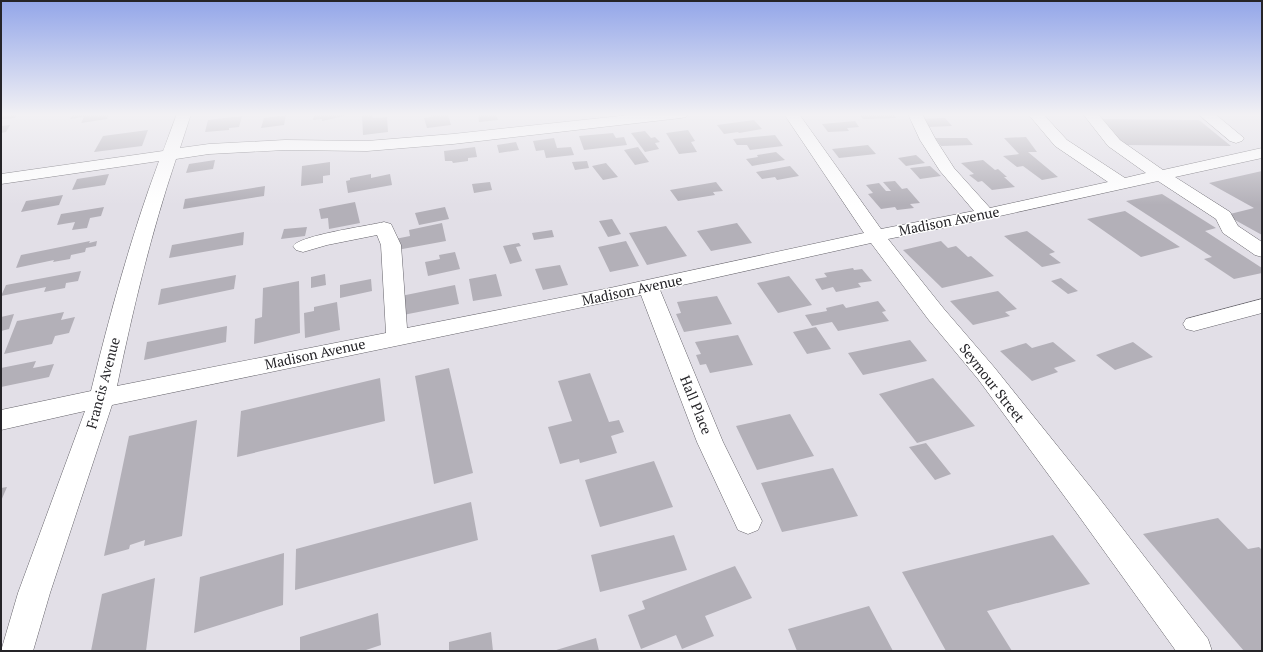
<svg xmlns="http://www.w3.org/2000/svg" width="1263" height="652" font-family="'PT Serif',serif">
  <style>
    .building { fill: #b3b0b8 }
    .lines { fill: none; stroke-linecap: round; stroke-linejoin: round }
    .minor-casing { stroke: #65636a; stroke-width: 1 }
    .minor { fill: #fff; fill-rule: evenodd }
    .labels { text-anchor: middle; stroke-width: 3; stroke-linejoin: round; paint-order: stroke }
    .street-label { font-size: 14px; fill: #252428; stroke: #fff }
  </style>
  <rect width="100%" height="100%" fill="#e2dfe7"/>
  <path class="building" d="M1,114H17L15,118L1,119Z
    M73,114H109L107,119L81,123L84,117L70,119Z
    M314,114H345V116L322,121V119L313,120Z
    M362,114H372L373,118L387,117L388,132L363,135Z
    M431,114L448,115L451,125L427,128L424,118L431,117Z
    M478,114H496L498,120L479,122Z
    M859,114H893L896,118L863,119Z
    M286,115L284,125L261,128L264,118Z
    M242,116L239,127L229,128V130L205,132L208,120Z
    M945,118L952,126L928,127L921,119Z
    M1098,119L1199,120L1231,146L1124,145Z
    M754,120L762,129L739,133L738,132L724,134L717,125Z
    M855,121L859,127L847,128L849,131L828,132L822,124Z
    M10,125L6,132L1,133V126Z
    M148,130L142,146L94,152L103,136Z
    M688,130L695,141L691,142L697,152L679,154L666,133Z
    M645,131L651,138L655,137L660,142L655,143L659,149L645,152L631,133Z
    M613,133L616,138L624,137L627,145L584,150L579,136Z
    M775,135L783,146L750,150L747,145H737L733,139Z
    M1026,137L1037,152H1028L1058,177L1042,180L1023,166L1017,167L1003,156L1019,154L1004,138Z
    M554,138L557,148L571,147L574,155L546,158L544,150L536,151L533,141Z
    M935,138H967L973,145L941,146Z
    M516,142L519,150L499,153L497,145Z
    M868,145L876,154L839,158L832,149Z
    M475,147L477,157L468,158V161L453,163L452,161H445L444,151Z
    M638,147L649,162L635,165L624,150Z
    M776,152L785,160L752,166L746,159L758,157L757,155Z
    M916,155L925,163L906,166L898,158Z
    M215,160L213,169L186,173L189,164Z
    M983,160L995,170L998,169L1007,177H1004L1015,187L992,190L982,181L978,182L969,175L974,174L961,163Z
    M587,161L589,168L575,170L572,162Z
    M330,162V175L323,176V183L301,186L302,166Z
    M606,163L618,177L603,180L592,166Z
    M790,166L799,176L777,180L775,177L762,179L756,172Z
    M930,166L941,176L920,179L910,168Z
    M1262,171V235L1226,215L1254,208L1209,183Z
    M109,174L105,185L72,190L77,179Z
    M371,174V178L390,174L392,185L348,193L346,181L350,180V178Z
    M895,181L902,189L907,188L920,203L910,204L914,208L897,210L895,207L881,209L868,194L873,193L866,185L879,183L886,191H891L883,182Z
    M490,182L492,190L474,193L472,184Z
    M716,182L723,191L713,192L715,195L678,201L670,190Z
    M265,186L264,196L183,209L185,199Z
    M1162,194L1216,228L1205,231L1262,268V273L1234,279L1204,259L1212,257L1126,201Z
    M63,195L59,205L21,212L26,201Z
    M355,202L360,223L329,229L328,218L321,219L319,209Z
    M104,207L101,216L90,218L87,228L72,230L75,222L57,225L61,214Z
    M445,207L449,219L419,225L415,213Z
    M1125,211L1180,247L1141,257L1087,219Z
    M612,219L621,234L608,237L599,221Z
    M442,223L446,241L397,250L395,239L410,236L409,230Z
    M737,223L752,243L711,251L697,231Z
    M666,226L687,256L647,265L629,233Z
    M307,227L305,236L281,239L284,229Z
    M552,230L554,237L534,240L532,233Z
    M1027,231L1055,252L1049,254L1061,263L1042,267L1004,236Z
    M244,232L243,245L169,258L172,245Z
    M90,241L89,243L97,241L96,246L86,248L85,252L71,255L70,259L53,262L54,260L16,268L21,255Z
    M626,241L639,266L610,272L598,247Z
    M941,241L948,248L956,246L968,257L971,256L994,276L942,288L903,250Z
    M519,243L521,246L516,247L522,261L510,264L503,246Z
    M455,252L460,269L428,276L425,262L440,259L439,255Z
    M560,265L568,285L543,290L535,269Z
    M853,268L854,270L862,269L872,281L858,283L861,287L836,292L833,287L822,290L815,279L827,277L824,273Z
    M81,271L78,281L66,283L65,288L44,292L46,287L1,296L6,285Z
    M325,274L326,285L311,288V277Z
    M496,274L502,296L473,301L469,279Z
    M236,275L234,289L158,305L161,289Z
    M789,276L812,305L778,313L757,283Z
    M1061,278L1078,291L1068,294L1051,281Z
    M371,279L372,291L340,298V285Z
    M299,281L300,333L254,344L255,319L262,317L263,288Z
    M455,285L459,304L398,316L396,297Z
    M998,291L1017,309L1005,312L1010,316L973,325L950,301Z
    M717,296L732,324L684,332L676,314L681,313L677,302Z
    M878,301L886,311L882,312L889,321L838,331L832,322L812,326L805,315L827,311L826,308L843,304L846,308Z
    M337,302L340,330L305,338L304,313L314,311V307Z
    M64,312L61,320L75,317L69,333L55,336L52,344L4,354L17,321Z
    M14,314L9,329L1,331V317Z
    M227,326L226,342L144,360L147,342Z
    M816,327L831,349L807,354L793,332Z
    M738,335L753,365L710,373L706,364L700,365L696,355L701,354L695,342Z
    M910,340L927,361L863,375L848,353Z
    M1053,342L1076,361L1054,368L1058,372L1032,381L1000,351L1026,343L1032,348Z
    M1133,342L1153,357L1115,370L1096,355Z
    M36,361L33,368L54,364L49,377L1,387V368Z
    M449,368L473,473L434,484L415,376Z
    M590,373L609,422L619,420L624,432L611,436L617,453L580,463L579,459L560,464L548,427L572,421L558,381Z
    M380,378L385,421L237,457L241,411Z
    M933,378L975,426L917,443L879,394Z
    M790,414L814,456L757,470L736,426Z
    M197,420L182,536L144,546L145,540L130,545L129,549L104,556L129,436Z
    M926,443L951,474L935,480L909,447Z
    M654,461L673,507L600,527L585,480Z
    M833,468L858,516L782,532L761,483Z
    M7,487L1,501V488Z
    M471,502L478,540L295,590L296,549Z
    M1218,518L1248,549L1259,547L1262,550V651H1244L1143,534Z
    M674,535L687,570L600,592L591,555Z
    M1053,535L1090,584L987,611L1012,651H946L902,572Z
    M284,553L283,605L194,633L200,577Z
    M735,566L752,598L705,616L714,636L682,649L676,635L641,649L628,615L645,609L642,601Z
    M155,578L146,651H91L102,594Z
    M869,606L893,651H797L788,629Z
    M378,613L381,645L363,651H300V637Z
    M491,632L493,651H449V642Z
    M596,638L599,651H553Z"/>
  <g class="lines">
    <g class="minor-casing">
      <path id="minor" d="M177,114H191L180,148L209,144L285,140L367,141L453,134L639,114H688L686,117L681,118L453,144L367,151L285,150L209,154L176,159C151,233 133,309 117,386L386,333L381,245L377,235L327,245L303,252L296,250L293,246C301,235 368,226 384,222L391,224L401,245L407,328L610,288L864,233L784,114H799L881,229L974,211L940,171L920,140L908,114H922L936,140L954,168L990,208L1108,182L1055,146L1028,114H1043L1067,140L1125,178L1146,173L1108,146L1083,114H1098L1120,140L1163,170L1262,148V158L1175,177L1230,212L1238,226L1262,242V257L1255,255L1223,233L1216,219L1158,181L986,219L888,239L944,309L994,367L1096,494L1208,639L1212,651H1176L1076,512L978,379L928,319L871,243L660,290L723,442L762,521L758,530L748,534L738,530L697,442L641,295L112,405L50,593L33,651H1L18,593L85,411L1,430V410L91,391C110,314 131,236 159,161L1,184V174L163,151Z
        M1198,114H1215L1244,138L1242,141L1236,143L1230,141Z
        M1262,299V313L1194,331L1186,329L1183,324L1186,319Z"/>
    </g>
    <use href="#minor" class="minor"/>
  </g>
  <linearGradient id="sky" x2="0" y2="1"><stop stop-color="#93a6e9"/><stop offset="0.56" stop-color="#f2f1f4"/><stop offset="1" stop-color="#f2f1f4" stop-opacity="0"/></linearGradient>
  <rect width="1263" height="205" fill="url(#sky)"/>
  <g class="labels">
    <g class="street-label">
      <text transform="translate(949 221) rotate(-11)" y="5">Madison Avenue</text>
      <text transform="translate(632 290) rotate(-12)" y="5">Madison Avenue</text>
      <text transform="translate(315 354) rotate(-12)" y="5">Madison Avenue</text>
      <text transform="translate(103 383) rotate(-75)" y="5">Francis Avenue</text>
      <text transform="translate(992 383) rotate(52)" y="5">Seymour Street</text>
      <text transform="translate(696 405) rotate(68)" y="5">Hall Place</text>
    </g>
  </g>
  <rect width="1263" height="652" fill="none" stroke="#252428" stroke-width="4"/>
</svg>
